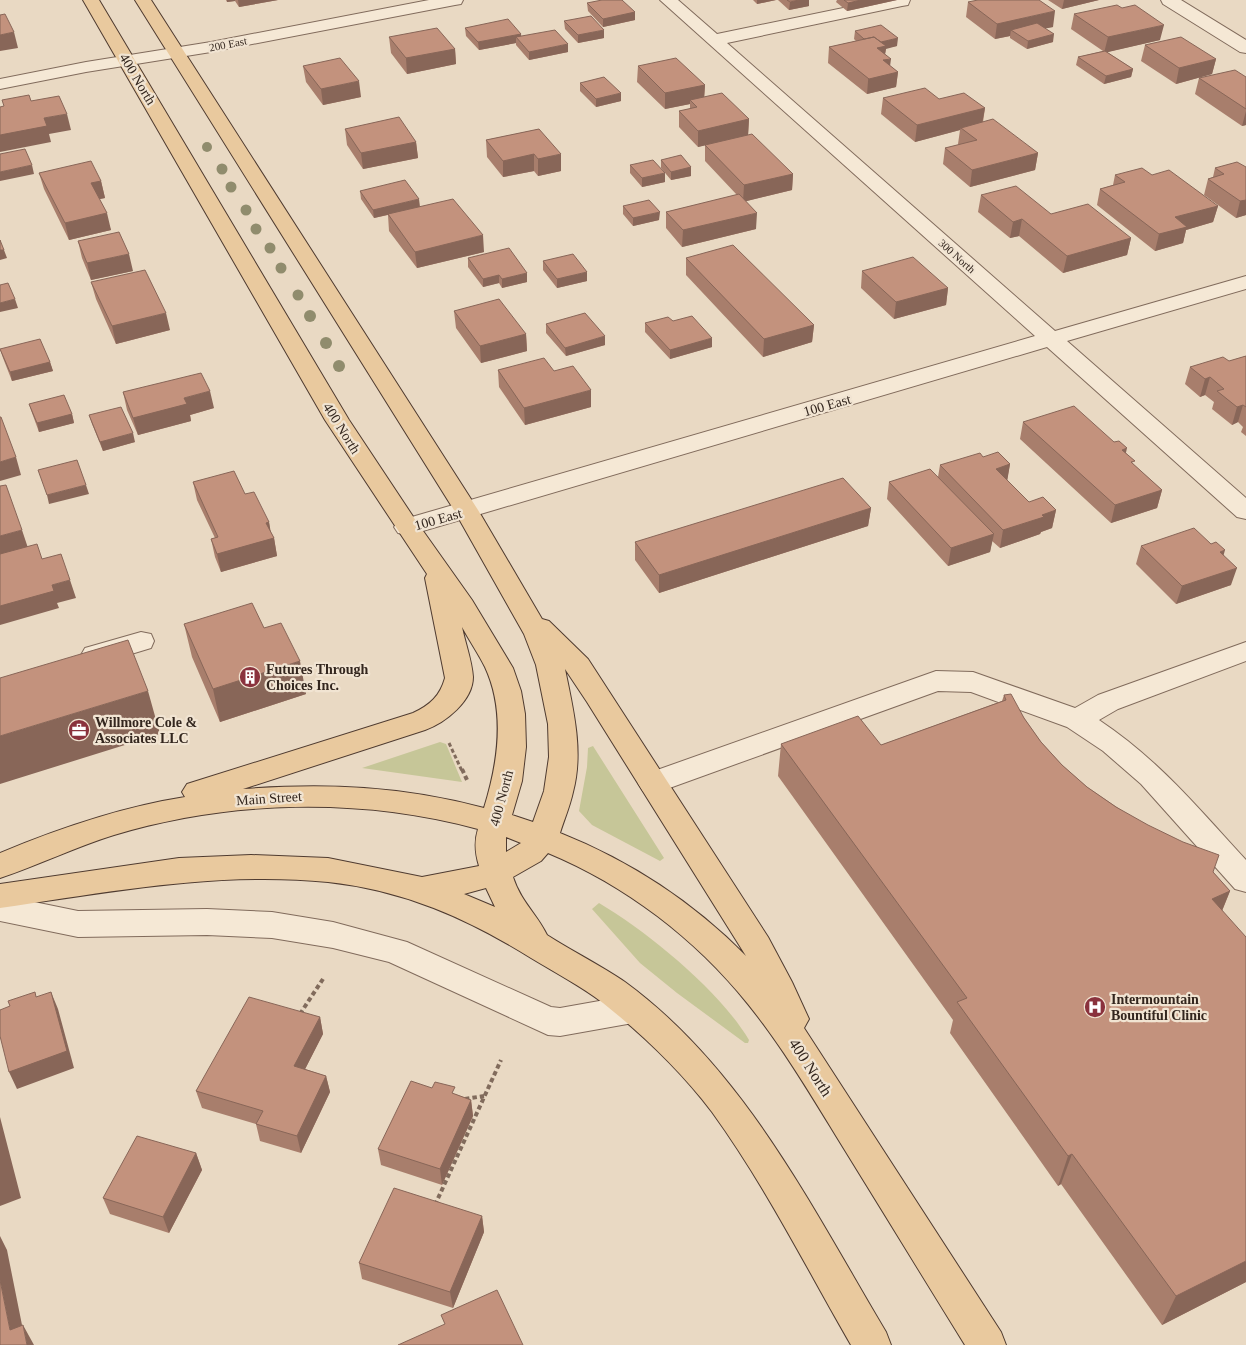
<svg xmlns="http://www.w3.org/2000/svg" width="1246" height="1345" font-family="Georgia,serif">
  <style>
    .green { fill: #c6c698 }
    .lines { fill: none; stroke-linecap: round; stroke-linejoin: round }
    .minor-casing { stroke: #816b5c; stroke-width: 2 }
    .major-casing { stroke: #4f3b30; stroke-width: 2 }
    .path-far1 { stroke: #816b5c; stroke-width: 3; stroke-dasharray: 4 2.5; stroke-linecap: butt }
    .path { stroke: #816b5c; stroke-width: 4; stroke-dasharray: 4.5 3; stroke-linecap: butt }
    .minor { fill: #f5e8d5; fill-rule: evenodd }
    .major { fill: #e9c99e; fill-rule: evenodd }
    .tree { fill: #908c6d }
    .wall { fill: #a87e6c }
    .shaded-wall { fill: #886658 }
    .building { fill: #c3927d; stroke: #886658 }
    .labels { text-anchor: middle; stroke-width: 4.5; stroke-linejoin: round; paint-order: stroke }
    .far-street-label { font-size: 11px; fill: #33261e; stroke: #f1e4d2 }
    .street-label { font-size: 14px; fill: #33261e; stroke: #f1e4d2 }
    .poi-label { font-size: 14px; font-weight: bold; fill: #33261e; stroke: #f1e4d2; text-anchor: start }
    .near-street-label { font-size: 16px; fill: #33261e; stroke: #f1e4d2 }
  </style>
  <rect width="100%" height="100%" fill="#e9d9c3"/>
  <path class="green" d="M440,742L446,744L462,782L362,768Z
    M593,746L664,858L660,861L592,825L579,811L587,767L588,748Z
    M599,903C648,932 720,991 749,1040L748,1043H745L677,993L640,963L592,909Z"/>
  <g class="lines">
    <g class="minor-casing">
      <path id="minor" d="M429,0H463L461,4L455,5L211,52L86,72L0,89V79L86,62L211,42Z
        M660,0H678L717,34L882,0H910L908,5L902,6L727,43L1055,331L1246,276V289L1067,341L1246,498V519L1237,517L1047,347L416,533L407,535L398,533L394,527L398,521L1035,336Z
        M1161,0H1181L1246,40V53L1240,52L1163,4Z
        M141,632L151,634L154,641L151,648L95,665L85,662L81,655L85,648Z
        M1246,642V661L1118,709L1099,720C1158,759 1198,808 1246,860V892L1235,889L1141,784L1103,751L1067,727L971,692L938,691L653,794L643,791L638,783L643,775L936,671L973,672L1075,708L1098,695Z
        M0,895L78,911L207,909L272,912L333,922L407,942L551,1007L560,1008L633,995L645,999L649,1009L645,1019L633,1023L560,1036L548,1035L389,962L333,948L272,938L207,935L78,937L0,921Z"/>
    </g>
    <g class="major-casing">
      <path id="major" d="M83,0H99L349,420L416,521L472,600L513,668L521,691L525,714L526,747L522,781L512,815L533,822L544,791L549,757L548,724L536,665L524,634L454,510L135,0H151L478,510L542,619L549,621L588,659L768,937L792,982L809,1019L804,1028L1001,1332L1006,1345H965C925,1281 886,1216 846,1152C815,1102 785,1050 748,1004C695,938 625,885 548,853L541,861L513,877C521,902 537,914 547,935C572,951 600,965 625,982C744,1069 812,1208 886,1332L891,1345H851C806,1267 765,1185 712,1112C682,1072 642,1034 603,1003C581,986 554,972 531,958C467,918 403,890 328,882C218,871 109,892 0,908V884L179,858L251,855L328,858L422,877L479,866C475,853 474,842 478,829C361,797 230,800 114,835C75,847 39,865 0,878V853C60,828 121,807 185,797L182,792L187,784L413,713C430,705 440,696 445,678L425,578L427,574L325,420ZM462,627C469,640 478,653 485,667C506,712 498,763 484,808C402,786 327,783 243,789L425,730C445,723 473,701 473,677C472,661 465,642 462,627ZM565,669L587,702L746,956C693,902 630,861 560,833C564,820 570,806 573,792C584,751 573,709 565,669ZM506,837L521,843L506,852ZM486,888L495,907L464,894Z"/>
    </g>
    <path class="path-far1" d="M449,743L462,771"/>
    <path class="path" d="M462,769L467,780
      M300,1014L323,979
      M465,1099L484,1096
      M435,1205L501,1060"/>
    <use href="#minor" class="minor"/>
    <use href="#major" class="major"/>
  </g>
  <g class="tree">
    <circle cx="207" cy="147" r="5"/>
    <circle cx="222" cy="169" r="5.5"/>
    <circle cx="231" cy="187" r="5.5"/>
    <circle cx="246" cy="210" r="5.5"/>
    <circle cx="256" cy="229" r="5.5"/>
    <circle cx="270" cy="248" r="5.5"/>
    <circle cx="281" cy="268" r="5.5"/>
    <circle cx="298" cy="295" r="5.5"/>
    <circle cx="310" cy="316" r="6"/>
    <circle cx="326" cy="343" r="6"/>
    <circle cx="339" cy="366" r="6"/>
  </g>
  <path class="wall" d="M226,0H278L239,7L235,1L227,2Z
    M753,0H776L757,4Z
    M778,0H809V6L789,10Z
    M837,0H897L847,11L836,2Z
    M1048,0H1099L1062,9Z
    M968,2L1053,27L1045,28L1053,42L1027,49L1010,38V36L995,39L966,17Z
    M587,3L635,12V20L603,27L588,11Z
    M1074,14L1160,40L1107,52L1133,69L1131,77L1104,84L1076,65L1078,57L1103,51L1071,29Z
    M564,21L604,38L578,43L565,29Z
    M465,28L521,34V36L568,52L529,60L516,45V43L479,50L466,36Z
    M855,31L897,46L886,48L885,54L890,66L898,72L896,87L867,94L828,63L829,47L856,41L854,39Z
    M389,37L455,49L456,64L407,74L391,53Z
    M1145,45L1216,59L1212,74L1176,84L1141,61Z
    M303,66L361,97L323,105L306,82Z
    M638,66L705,85L704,97L749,119L748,135L793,174L792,190L746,201L756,229L682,247L666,228V212L737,195L705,161V145L698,147L679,127V111L690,109V104L665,109L637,82Z
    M1246,77V125L1242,126L1195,94L1199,78Z
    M580,83L621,101L596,107L580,91Z
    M883,98L939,99L985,108L983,122L1038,153L1035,170L970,187L943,164L945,148L959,145L958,144L960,130L915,142L881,114Z
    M345,129L416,142L418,158L363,169L347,145Z
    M539,129L561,171L538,176L534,171L503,177L487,157L486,140Z
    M661,160L691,167V176L671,180L661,168Z
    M630,165L665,182L642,187L630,173Z
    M1246,167V215L1236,218L1204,195L1208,179L1213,177L1215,168Z
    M39,173L101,181L105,198L99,199L111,230L69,240L44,189Z
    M1115,175L1218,206L1213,222L1186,230L1183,243L1155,251L1097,205L1100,189L1113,185Z
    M360,191L420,207L484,252L417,268L389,231L388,215L374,218L361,199Z
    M981,195L1051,214L1131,238L1127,255L1063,273L1019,236L1010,238L978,212Z
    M623,206L659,220L633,226L623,214Z
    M78,241L133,271L91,280L82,258Z
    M468,258L527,282L502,288L499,283L483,287L468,267Z
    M686,258L814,325L812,342L763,357L686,275Z
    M543,261L587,281L557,288L543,270Z
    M862,271L948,288L946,305L894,319L861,288Z
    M91,282L170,330L116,344L96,299Z
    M454,311L526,334L527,351L481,363L456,328Z
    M673,321L712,347L670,359L645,332V323Z
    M546,324L605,345L566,356L546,333Z
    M0,349L50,362L53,371L12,381L3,358Z
    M1246,356V436L1241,432L1243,427L1238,422L1232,425L1212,409L1214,402L1205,395L1200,397L1185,384L1190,367L1229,361Z
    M498,370L554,371L591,407L525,425L499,387Z
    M123,392L214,408L190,415L191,421L138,435L127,410Z
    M29,404L72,414L74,423L39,432L32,413Z
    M89,415L135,442L103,451L92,424Z
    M1023,422L1126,453L1134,465L1162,490L1157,508L1111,523L1020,439Z
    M983,457L1010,464L1007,480L1029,502L1056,510L1052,528L1041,532L1040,534L1000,548L992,541L990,552L948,566L887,499L889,482L938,477L940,465Z
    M193,482L245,494L269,522L270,531L274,538L277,556L221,572L215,557L211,539L215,538L197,500Z
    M871,508L868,526L659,593L635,560V542Z
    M1141,546L1224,555L1231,585L1176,604L1136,564Z
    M184,624L264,628L306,694L220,722L192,657Z
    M1004,695L1024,718L1041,742L1062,765L1087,787L1213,872L1230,891L1222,911L1246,1282L1162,1325L1061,1184L1058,1186L950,1033L953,1020L778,776L781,744L881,745L1002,701Z
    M320,1017L323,1034L305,1069L326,1076L330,1092L301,1153L260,1141L256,1124L202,1108L196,1091Z
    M455,1094L471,1100L473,1116L442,1185L381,1165L378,1149Z
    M196,1153L202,1170L169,1233L110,1214L103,1198Z
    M482,1216L484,1232L453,1308L362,1279L359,1263Z"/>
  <path class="shaded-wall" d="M227,0H235V1L227,2Z
    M238,0H278L239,7Z
    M757,0H776L757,4Z
    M799,0H809V6L789,10L790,2Z
    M861,0H897L847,11L848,3Z
    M1064,0H1099L1062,9Z
    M1055,11L1053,27L1018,34L1011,30L1010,36L995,39L997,24Z
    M635,12V20L603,27V19Z
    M1164,25L1160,40L1104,53L1108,37Z
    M604,30V38L578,43V35Z
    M14,32L18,48L0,51V35Z
    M521,34L522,42L516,37V43L479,50L478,42Z
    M1054,34L1053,42L1027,49L1028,41Z
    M898,38L897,46L886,49L884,60L891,59L889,74L898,72L896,87L867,94L871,44Z
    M568,44V52L529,60V52Z
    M455,49L456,64L407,74L406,58Z
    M1216,59L1212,74L1176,84L1179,68Z
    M1133,69L1131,77L1104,84L1106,76Z
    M359,81L361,97L323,105L321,89Z
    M705,85L704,101L690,100V104L665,109V93Z
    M621,93V101L596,107V99Z
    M985,108L982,124L961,128L960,130L915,142L917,125Z
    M1246,111V125L1242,126Z
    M67,114L71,130L49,134L51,142L0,152V135L44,118Z
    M749,119L748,136L698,147V131Z
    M416,142L418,158L363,169L361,153Z
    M1038,153L1035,170L970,187L972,170Z
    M534,154V171L503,177V161Z
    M561,154V171L538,176V159Z
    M32,165L34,174L0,181V172Z
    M691,167V176L671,180V172Z
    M665,173V182L642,187V178Z
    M793,174L792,190L743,202L744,185Z
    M101,181L105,198L95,200L91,183Z
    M419,199L420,207L374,218L373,210Z
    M1246,200V215L1236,218L1240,201Z
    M1218,206L1213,222L1186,230L1183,243L1155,251L1159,234L1175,217Z
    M660,212L659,220L633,226V218Z
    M107,213L111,230L69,240L65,223Z
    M757,213L756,229L682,247L683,230Z
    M1022,219L1019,236L1010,238L1013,222Z
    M483,235L484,252L417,268L415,252Z
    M1131,238L1127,255L1063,273L1067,256Z
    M0,250H4L7,258L0,260Z
    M129,254L133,271L91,280L87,263Z
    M587,272V281L557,288V279Z
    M527,273V282L502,288V279Z
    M499,275V283L483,287V279Z
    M948,288L946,305L894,319L896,302Z
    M15,299L18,308L0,312V303Z
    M166,313L170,330L116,344L112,326Z
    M814,325L812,342L763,357L764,339Z
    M526,334L527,351L481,363L480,346Z
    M605,336V345L566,356L565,348Z
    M712,338V347L670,359V350Z
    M50,362L53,371L12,381L10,372Z
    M1210,377L1205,395L1200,397L1205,379Z
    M591,390V407L525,425L524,408Z
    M210,391L214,408L190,415L191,421L138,435L133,418L184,398Z
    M1243,405L1238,422L1232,425L1237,407Z
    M72,414L74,423L39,432L37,423Z
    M133,433L135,442L103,451L100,442Z
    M1127,448L1123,466L1122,450Z
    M16,457L21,475L0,481V462Z
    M1010,464L1007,482L996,469Z
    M86,485L89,494L49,504L47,495Z
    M1162,490L1157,508L1111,523L1115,505Z
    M871,508L868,526L659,593V575Z
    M1056,510L1052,528L1041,532L1040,534L1000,548L1003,530L1042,515Z
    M269,522L272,539L274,538L277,556L221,572L217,554L266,523Z
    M22,530L28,548L0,556V536Z
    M994,534L990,552L948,566L951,548Z
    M1225,550L1220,568V552Z
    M1237,568L1231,585L1176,604L1182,586Z
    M70,580L76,598L57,603L59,608L0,625V606L52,585Z
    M300,661L306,694L220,722L213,689Z
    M148,691L160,734L0,784V736Z
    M1230,891L1217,923L1212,899Z
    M51,992L58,1009L74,1068L17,1089L9,1072Z
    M320,1017L323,1034L298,1083L294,1066Z
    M326,1076L330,1092L301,1153L297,1136Z
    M471,1100L473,1116L442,1185L440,1169Z
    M0,1117L21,1198L0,1206Z
    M196,1153L202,1170L169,1233L163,1217Z
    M1072,1154L1061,1184L1058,1186L1068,1156Z
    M482,1216L484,1232L453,1308L450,1292Z
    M0,1236L7,1250L26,1345L10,1330L0,1280Z
    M1246,1261V1282L1162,1325L1176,1296Z
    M23,1325L34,1345H27Z"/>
  <path class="building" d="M602,0H622L635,12L603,19L587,3Z
    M787,0H799L790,2Z
    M844,0H861L848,3Z
    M978,0H1039L1055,11L997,24L968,2Z
    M1117,5L1122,8L1135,5L1164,25L1108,37L1074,14Z
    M5,14L14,32L0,35V15Z
    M591,16L604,30L578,35L564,21Z
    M508,19L521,34L478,42L465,28Z
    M1037,23L1054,34L1028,41L1011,30Z
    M881,25L898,38L881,42L874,37L864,39L855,31Z
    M437,28L455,49L406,58L389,37Z
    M555,30L568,44L529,52L516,37Z
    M874,37L886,46L877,48L891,59L883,60L898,72L869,79L829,47Z
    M1181,37L1216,59L1179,68L1145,45Z
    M1105,51L1133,69L1106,76L1078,57Z
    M340,58L359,81L321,89L303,66Z
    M676,58L705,85L665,93L638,66Z
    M1235,70L1246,77V109L1199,78Z
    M604,77L621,93L596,99L580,83Z
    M925,88L939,99L964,93L985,108L917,125L883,98Z
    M722,93L749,119L698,131L679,111L697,107L690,100Z
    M29,95L31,101L59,96L67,114L44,118L47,126L0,135V107L4,106L2,100Z
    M399,117L416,142L361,153L345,129Z
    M993,119L1038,153L972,170L945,148L977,140L961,128Z
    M539,129L561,154L538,159L534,154L503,161L486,140Z
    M752,134L793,174L744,185L705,145Z
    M25,149L32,165L0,172V154Z
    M681,155L691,167L671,172L661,160Z
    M653,160L665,173L642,178L630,165Z
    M91,161L101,181L91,183L107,213L65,223L39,173Z
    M1237,162L1246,167V200L1240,201L1208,179L1224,174L1215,168Z
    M1142,168L1152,175L1169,170L1218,206L1175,217L1187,227L1159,234L1100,189L1125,182L1115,175Z
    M405,180L419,199L373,210L360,191Z
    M1016,186L1051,214L1088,204L1131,238L1067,256L1022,219L1013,222L981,195Z
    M739,194L757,213L683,230L666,212Z
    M453,199L483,235L415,252L388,214Z
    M649,200L660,212L633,218L623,206Z
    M119,232L129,254L87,263L78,241Z
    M0,240L4,250H0Z
    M733,245L814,325L764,339L686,258Z
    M509,248L527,273L502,279L499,275L483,279L468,258Z
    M573,254L587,272L557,279L543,261Z
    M913,257L948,288L896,302L862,271Z
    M145,270L166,313L112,326L91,282Z
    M8,283L15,299L0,303V285Z
    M499,299L526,334L480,346L454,311Z
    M585,313L605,336L565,348L546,324Z
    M692,316L712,338L670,350L645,323L668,317L673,321Z
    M40,339L50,362L10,372L0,349Z
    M1246,356V407L1243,405L1237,407L1217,391L1224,389L1210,377L1205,379L1190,367L1223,357L1229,361Z
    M544,358L554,371L573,366L591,390L524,408L498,370Z
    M201,373L210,391L184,398L187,404L133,418L123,392Z
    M64,395L72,414L37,423L29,404Z
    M1074,406L1114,442L1119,441L1127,448L1122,450L1135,461L1131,462L1162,490L1115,505L1023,422Z
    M121,407L133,433L100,442L89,415Z
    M0,417H1L16,457L0,462Z
    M998,452L1010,464L996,469L1029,502L1043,497L1056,510L1042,515L1044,517L1003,530L940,465L980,453L983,457Z
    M77,460L86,485L47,495L38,470Z
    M930,469L994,534L951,548L889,482Z
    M234,471L245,494L254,492L269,522L266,523L274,538L217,554L211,539L218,537L193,482Z
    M843,478L871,508L659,575L635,542Z
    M6,485L22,530L0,536V486Z
    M1194,528L1211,544L1216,542L1225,550L1220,552L1237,568L1182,586L1141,546Z
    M37,544L42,559L61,554L70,580L52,585L54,591L0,606V554Z
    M252,603L264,628L281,623L300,661L213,689L184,624Z
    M128,640L148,691L0,736V678Z
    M1011,694L1024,718L1041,742L1062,765L1087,787L1116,807L1148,825L1183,842L1219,855L1213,872L1230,891L1212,899L1246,937V1261L1176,1296L1072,1154L1068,1156L957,1002L967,998L781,744L858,716L881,745L1006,700L1004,695Z
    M35,992L36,997L51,992L67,1051L9,1072L0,1036V1010L10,1006L8,1001Z
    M249,997L320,1017L294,1066L326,1076L297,1136L256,1124L263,1111L196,1091Z
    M411,1081L432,1088L435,1082L455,1087L452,1093L471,1100L440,1169L378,1149Z
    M137,1136L196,1153L163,1217L103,1198Z
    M394,1188L482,1216L450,1292L359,1263Z
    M0,1280L10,1330L23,1325L27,1345H0Z
    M497,1290L523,1345H398L445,1324L441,1315Z"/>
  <defs>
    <g id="building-disc" transform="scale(1.125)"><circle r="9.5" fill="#8a323d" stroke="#f1e4d2"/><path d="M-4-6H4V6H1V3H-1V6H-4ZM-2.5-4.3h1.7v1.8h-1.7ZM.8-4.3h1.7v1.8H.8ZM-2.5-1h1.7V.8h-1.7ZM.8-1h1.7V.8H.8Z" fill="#fff"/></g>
    <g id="office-disc" transform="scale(1.125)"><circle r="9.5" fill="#8a323d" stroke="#f1e4d2"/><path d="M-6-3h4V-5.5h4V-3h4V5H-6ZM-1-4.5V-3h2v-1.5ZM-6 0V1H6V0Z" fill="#fff"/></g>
    <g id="hospital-disc" transform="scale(1.125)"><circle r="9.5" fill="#8a323d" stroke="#f1e4d2"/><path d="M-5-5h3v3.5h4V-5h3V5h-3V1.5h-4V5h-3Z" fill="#fff"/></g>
  </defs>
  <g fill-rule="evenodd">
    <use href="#building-disc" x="250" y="677"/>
    <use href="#office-disc" x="79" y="730"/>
    <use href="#hospital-disc" x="1095" y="1007"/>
  </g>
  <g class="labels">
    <g class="far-street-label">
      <text transform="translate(228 44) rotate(-11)" y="4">200 East</text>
      <text transform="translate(957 256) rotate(42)" y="4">300 North</text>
    </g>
    <g class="street-label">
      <text transform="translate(138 79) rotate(59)" y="5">400 North</text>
      <text transform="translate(827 405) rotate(-16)" y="5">100 East</text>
      <text transform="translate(342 428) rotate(58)" y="5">400 North</text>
      <text transform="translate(438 519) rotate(-16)" y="5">100 East</text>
      <text transform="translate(269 798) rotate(-4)" y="5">Main Street</text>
      <text transform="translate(501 798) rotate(-75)" y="5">400 North</text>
    </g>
    <g class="poi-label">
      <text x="266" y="674">Futures Through<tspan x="266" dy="16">Choices Inc.</tspan></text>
      <text x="95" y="727">Willmore Cole &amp;<tspan x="95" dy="16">Associates LLC</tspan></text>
      <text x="1111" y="1004">Intermountain<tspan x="1111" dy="16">Bountiful Clinic</tspan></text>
    </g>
    <g class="near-street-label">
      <text transform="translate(811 1067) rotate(57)" y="6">400 North</text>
    </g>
  </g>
</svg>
